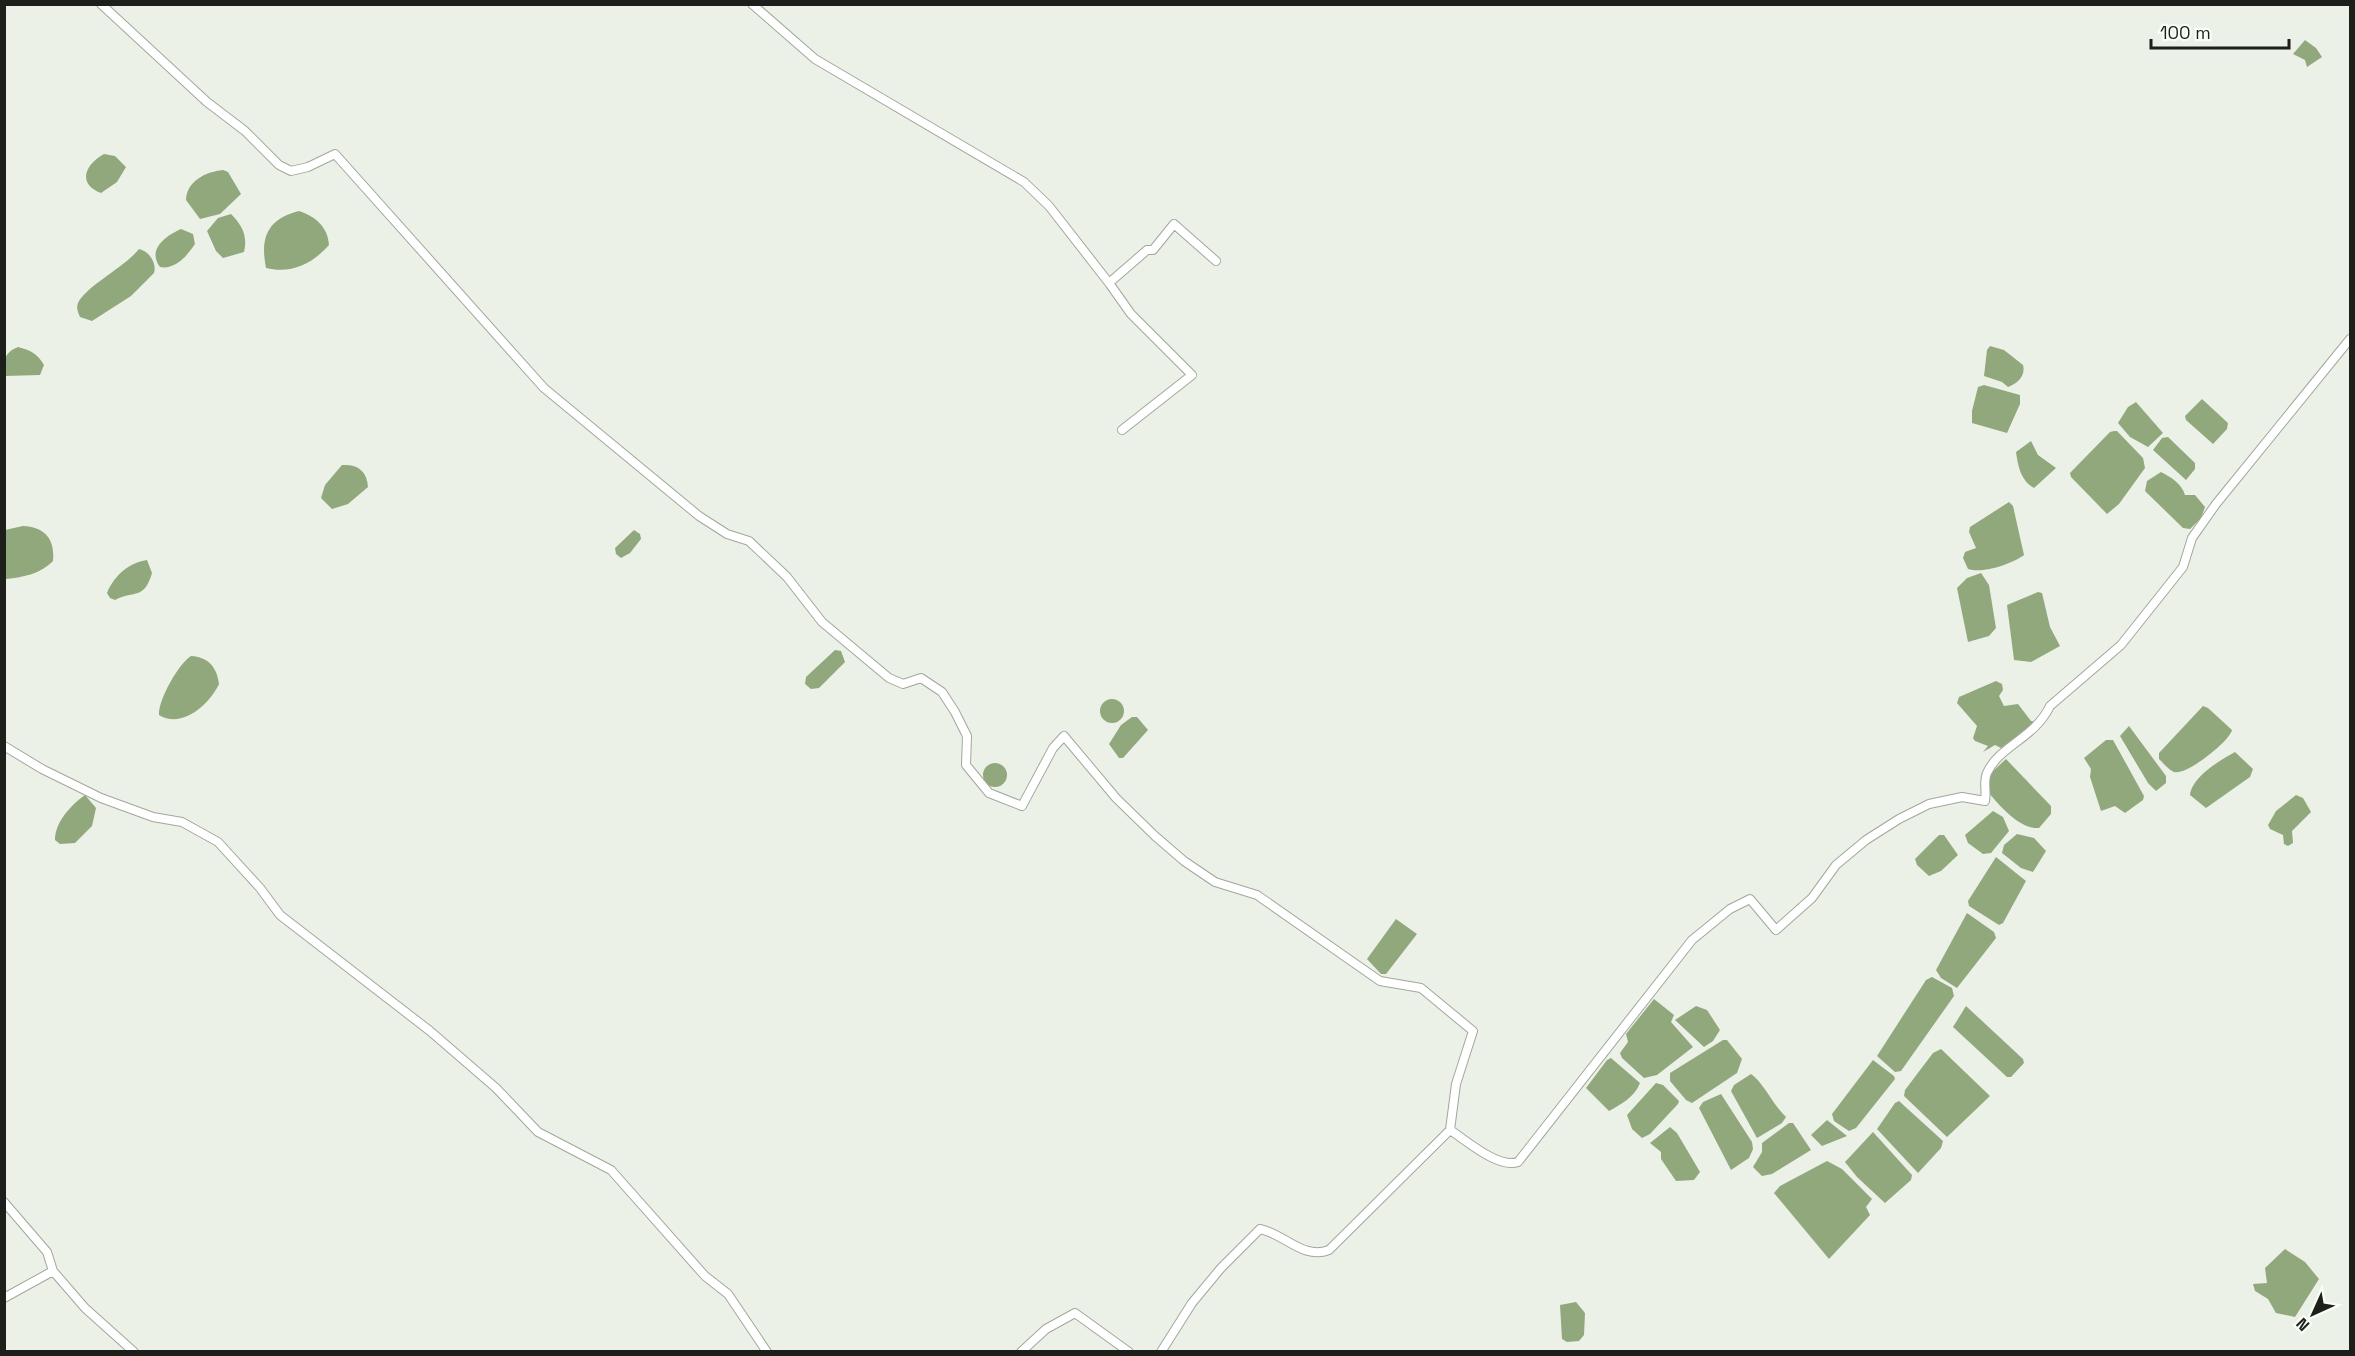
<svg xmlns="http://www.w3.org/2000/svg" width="2355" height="1356" font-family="'Space Grotesk',sans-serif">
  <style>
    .water { fill: #91a87d }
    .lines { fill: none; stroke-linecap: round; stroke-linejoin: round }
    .minor-casing { stroke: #a2a79e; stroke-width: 10 }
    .minor { stroke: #fff; stroke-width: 8 }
  </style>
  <rect width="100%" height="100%" fill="#ebf1e7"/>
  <path class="water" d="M2305,40L2316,48L2322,57L2307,67L2305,60L2293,54Z
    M104,154L115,156L126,167L117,182L101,193C76,183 86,164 104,154Z
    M223,170L228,172L241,194L220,214L200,219L186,200C187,181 205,172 223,170Z
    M299,211C315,216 328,227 329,245C312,264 292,274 266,268C260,238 267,219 299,211Z
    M231,214C242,225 248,236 244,252L223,258L216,251L207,231L218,218Z
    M181,229L193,234L195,244C187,256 175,270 160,267C147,250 165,236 181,229Z
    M139,249C149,251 157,263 154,273L131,296L92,321L80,317C78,312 76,308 78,303C86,286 125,267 139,249Z
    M1990,346L2004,350L2023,365C2026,376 2017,384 2008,387L2002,382L1984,376L1987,350Z
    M18,347C30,350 38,354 44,365L40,375L5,376C4,361 3,353 18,347Z
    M1984,385L2020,395V404L2007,433L1972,423V411L1978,387Z
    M2202,399L2228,423L2227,429L2213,444L2186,420L2185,416Z
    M2136,402L2163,433L2148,447L2130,437L2118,423L2128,407Z
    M2114,431H2117L2143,458L2145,468L2119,504L2107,514L2071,477L2070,473L2110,432Z
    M2168,437L2195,463V469L2186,480L2153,450L2162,438Z
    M2031,441L2038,455L2056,468L2034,488C2021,481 2018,466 2016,452Z
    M342,465C358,464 367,471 368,487L348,504L332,509L321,498L325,485Z
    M2161,472C2171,477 2182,484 2185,495H2195L2205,507L2201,518L2190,529L2183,528L2145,491L2147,481Z
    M2009,502L2013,506L2024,555C2012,564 1982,574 1968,569L1963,558L1965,552L1976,548L1969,532L1970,527Z
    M23,526C45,527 55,539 53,561C40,574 24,577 6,579L5,530Z
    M634,530L640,534L641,539L630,553L621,558L616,554L615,548Z
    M147,560L152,573C144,600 135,590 115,600L110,598L107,593C114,576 128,563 147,560Z
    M1981,573L1989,585L1996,628L1989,636L1968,642L1957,588L1967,578Z
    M2038,592L2042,593L2050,627L2060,646L2031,662L2014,660L2007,605Z
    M835,650L841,651L845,662L819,688L811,689L805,684L806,677Z
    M191,656C208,657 217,667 219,684C209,705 182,729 159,715C158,701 178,664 191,656Z
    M1996,681L2002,684L2003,690L1999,696L2004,706L2018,704L2031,721L2036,722L2031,728L2001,748L1995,745L1983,752L1988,746L1975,741L1973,738L1977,726L1957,703L1959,697Z
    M1100 711a12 12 0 1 1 24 0a12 12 0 1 1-24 0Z
    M2203,706L2208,708L2232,730C2230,741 2186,776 2174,772C2169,770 2163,763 2159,759V753Z
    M1132,717H1137L1148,730L1123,758H1119L1109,744L1121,725Z
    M2129,726L2166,776V783L2156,791L2148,783L2120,736Z
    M2106,740H2113L2144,796L2143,800L2125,813L2115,806L2101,811L2090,777L2091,769L2084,758Z
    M2235,752L2253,769L2250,777L2206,808L2190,795C2192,777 2220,760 2235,752Z
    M2006,759L2051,806V814L2039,828C2020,830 1999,805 1988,792L1990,774Z
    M983 775a12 12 0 1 1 24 0a12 12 0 1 1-24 0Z
    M85,795L96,808L92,826L75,843L60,844L55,840C55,822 71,805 85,795Z
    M2296,795L2303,798L2311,812L2292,831L2293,843L2288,846L2284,844L2283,835L2270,829L2268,825L2276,811Z
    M1993,811L2003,817L2009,831L1991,853L1983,854L1968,843L1965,835Z
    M2017,834L2034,838L2046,851L2033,872L2021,868L2002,853L2004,845Z
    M1939,835H1944L1958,855L1941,871L1929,876L1917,865L1915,859Z
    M1996,857L2026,881L2003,923L1999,925L1969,906L1968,901Z
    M1967,913L1994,932L1996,938L1957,988L1941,978L1936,970Z
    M1396,919L1417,934L1386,974H1381L1367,959Z
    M1932,977L1952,988L1954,996L1901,1071L1895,1072L1877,1056L1926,980Z
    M1654,999L1674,1015L1671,1022L1693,1047L1657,1075L1644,1078L1622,1058L1620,1053L1628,1042L1626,1034Z
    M1696,1006L1707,1010L1720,1030L1713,1041L1704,1047L1675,1020Z
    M1966,1006L2023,1059L2024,1063L2011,1077H2007L1953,1027Z
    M1723,1040H1727L1742,1059L1737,1073L1692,1103L1686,1100L1670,1081V1073Z
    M1941,1049L1990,1096L1947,1137L1904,1096L1905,1090L1933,1053Z
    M1611,1058L1640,1083C1634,1098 1621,1104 1609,1111L1586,1088L1607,1060Z
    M1873,1060L1894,1076L1895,1079L1856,1128L1849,1131L1834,1121L1832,1114Z
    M1751,1074C1763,1082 1773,1105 1786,1117L1782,1123L1757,1138L1731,1091L1734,1085Z
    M1656,1083L1663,1085L1679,1101L1678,1104L1650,1134L1642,1138L1632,1129L1627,1115Z
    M1721,1094L1752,1142L1753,1149L1749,1158L1731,1170L1699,1108L1703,1102Z
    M1899,1101L1943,1141L1941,1148L1918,1173L1877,1129L1895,1103Z
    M1827,1120L1847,1136L1822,1146L1811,1135Z
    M1789,1123H1793L1811,1150L1772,1174L1762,1176L1753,1167L1762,1152V1143Z
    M1670,1127L1677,1133L1700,1172L1694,1180L1676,1181L1661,1159V1152L1650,1143Z
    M1873,1132L1912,1175L1911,1180L1885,1203L1857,1177L1845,1162Z
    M1827,1161L1842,1169L1872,1199L1866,1207L1870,1215L1829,1259L1774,1193L1780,1186Z
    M2285,1249L2305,1262L2319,1279L2295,1317L2276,1313L2268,1299L2255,1291L2253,1284L2267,1283L2265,1268Z
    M1576,1302L1585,1313L1584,1335L1579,1341L1567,1342L1562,1339L1560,1305Z"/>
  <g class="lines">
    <g class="minor-casing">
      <path id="minor" d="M101,4L207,102L245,131L279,165L291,171L308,167L335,154L544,388L699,516L727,534L749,541L787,577L822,622L889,678L903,684L921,678L942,692L955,712L967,736L966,765L989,793L1022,806L1053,748L1064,736L1116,798L1155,836L1184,861L1215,882L1257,895L1380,981L1421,988L1473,1031L1456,1084L1450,1130
        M752,4L815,59L1024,182L1049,206L1109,283
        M1122,430L1192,375L1131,314L1109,283L1147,250H1153L1174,224L1216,261
        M4,746L42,769L101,798L153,817L182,822L218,842L260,888L280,915L430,1031L496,1088L538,1132L611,1170L705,1276L728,1294L767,1352
        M4,1202L47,1252L53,1271
        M4,1298L53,1271L85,1308L134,1352
        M1021,1352L1046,1329L1075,1313L1129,1352
        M1161,1352L1192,1303L1221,1268L1260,1229C1285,1234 1303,1260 1329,1250L1450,1130C1466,1140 1498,1169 1518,1162L1692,940L1730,909L1750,899L1776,930L1812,898L1836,865L1866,840L1899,819L1929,804L1962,797L1985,801C1987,792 1983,782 1987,773C1999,746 2035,738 2050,706L2121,645L2183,567L2192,538L2216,504L2350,339"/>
    </g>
    <use href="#minor" class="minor"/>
  </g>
  <rect width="2355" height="1356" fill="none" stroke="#1d1f1b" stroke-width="12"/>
  <g transform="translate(2313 1314) rotate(225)" stroke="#f9fef4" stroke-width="4.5" paint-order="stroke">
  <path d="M0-4.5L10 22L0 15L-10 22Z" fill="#1d1f1b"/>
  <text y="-9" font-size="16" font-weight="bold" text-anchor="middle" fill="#1d1f1b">N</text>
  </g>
  <path d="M2151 39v9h138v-9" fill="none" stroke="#1d1f1b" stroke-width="3"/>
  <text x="2160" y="39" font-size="18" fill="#1d1f1b" stroke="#f9fef4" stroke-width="4.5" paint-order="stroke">100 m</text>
</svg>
